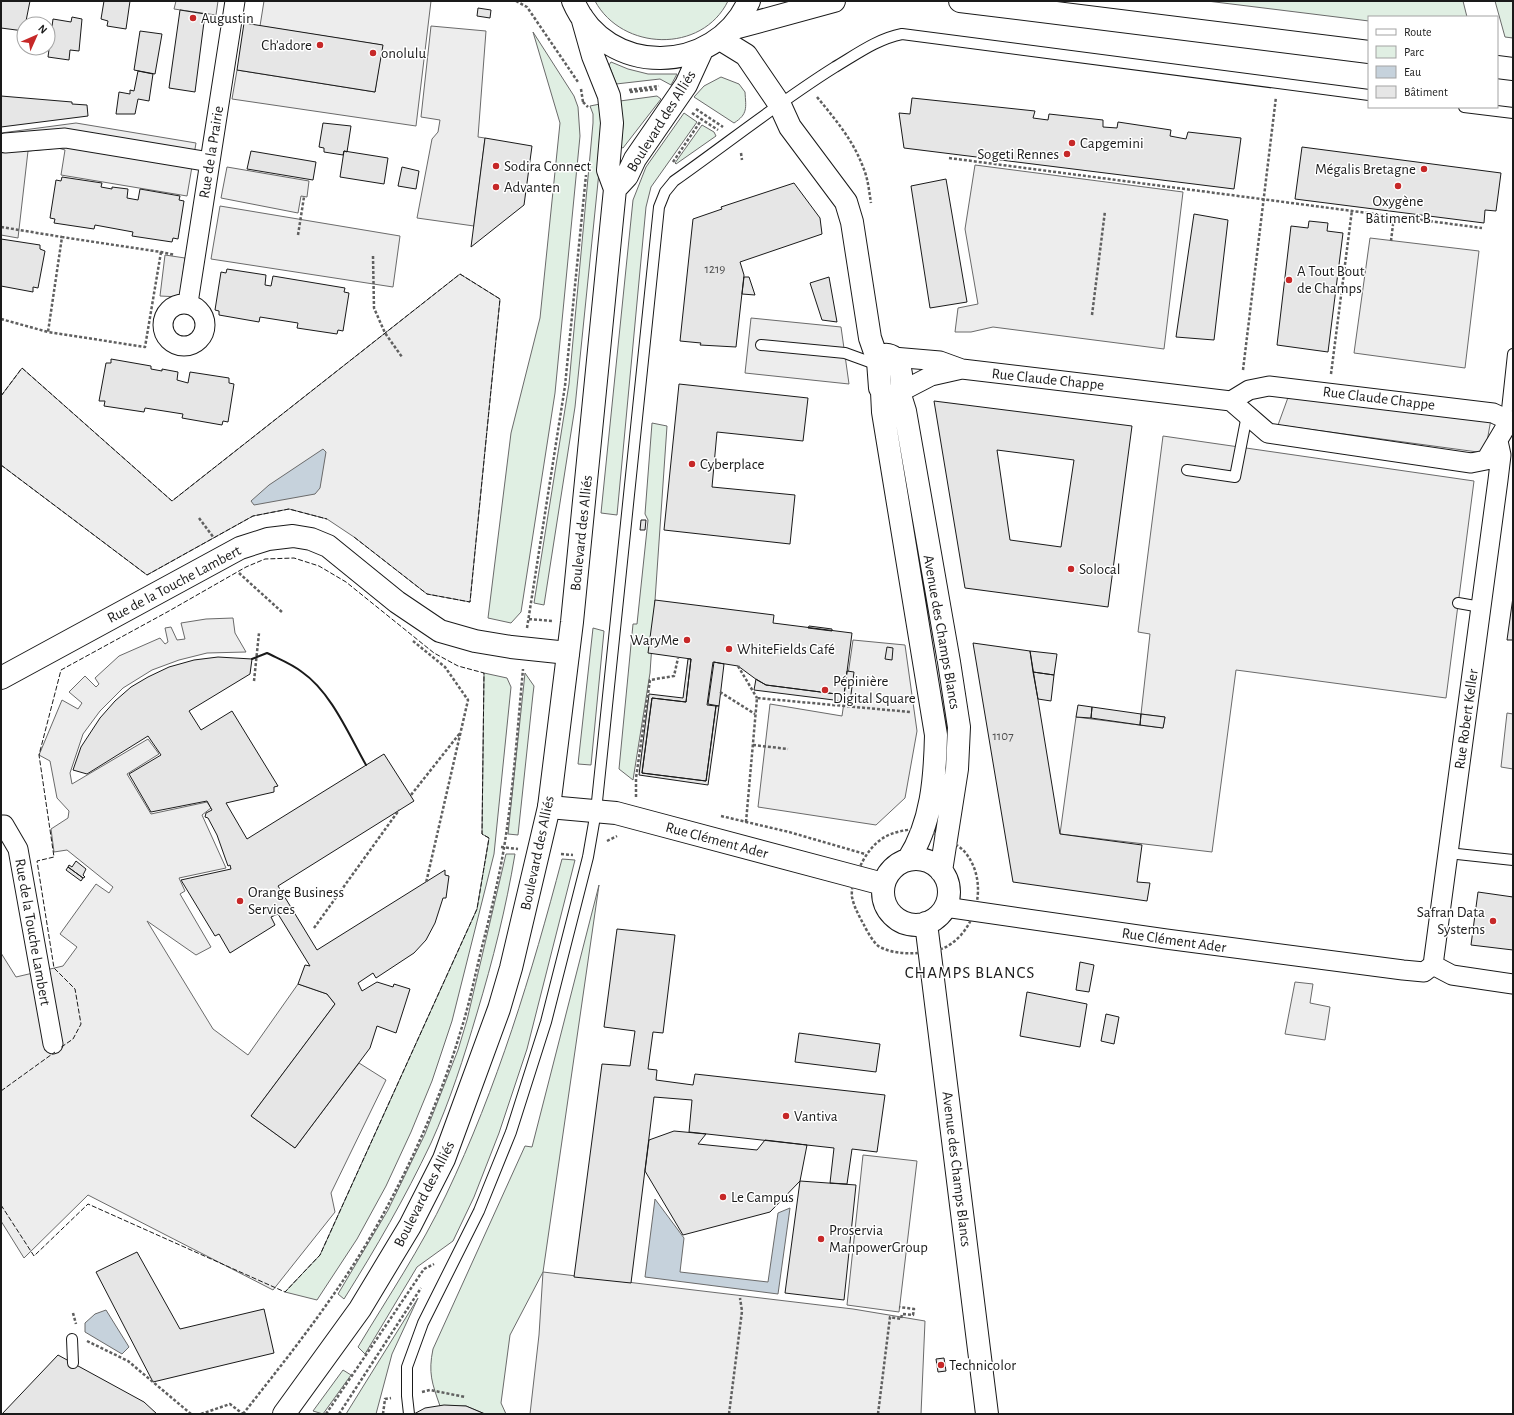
<svg xmlns="http://www.w3.org/2000/svg" width="1514" height="1415" font-family="'Alegreya Sans',sans-serif">
  <style>
    .green { fill: #e0efe3; stroke: #6a6a6a }
    .parking { fill: #ededed; stroke: #6a6a6a }
    .water { fill: #c6d2dc; stroke: #6a6a6a }
    .building { fill: #e6e6e6; stroke: #1a1a1a; fill-rule: evenodd }
    .lines { fill: none; stroke-linecap: round; stroke-linejoin: round }
    .lane-casing { stroke: #1a1a1a; stroke-width: 12 }
    .street-casing { stroke: #1a1a1a; stroke-width: 21 }
    .secondary-casing { stroke: #1a1a1a; stroke-width: 24 }
    .primary-casing { stroke: #1a1a1a; stroke-width: 24 }
    .path { stroke: #5f5f5f; stroke-width: 2.5; stroke-dasharray: 3 2; stroke-linecap: butt }
    .lane { stroke: #fff; stroke-width: 10 }
    .street { stroke: #fff; stroke-width: 19 }
    .secondary { stroke: #fff; stroke-width: 22 }
    .primary { stroke: #fff; stroke-width: 22 }
    .fence { stroke: #1a1a1a; stroke-width: 1; stroke-dasharray: 5 2; stroke-linecap: butt }
    .wall { stroke: #1a1a1a; stroke-width: 2 }
    .poi-dot { fill: #c62828; stroke: #fff; stroke-width: 1.5 }
    .labels { text-anchor: middle; stroke-width: 3; stroke-linejoin: round; paint-order: stroke }
    .number-label { font-size: 13px; fill: #4d4d4d }
    .poi-label { font-size: 15px; fill: #1a1a1a; stroke: #fff; text-anchor: start }
    .street-label { font-size: 15px; fill: #1a1a1a; stroke: #fff }
    .quarter-label { font-size: 17px; letter-spacing: 1px; fill: #1a1a1a; stroke: #fff }
  </style>
  <rect width="100%" height="100%" fill="#fff"/>
  <path class="green" d="M595,1H728C702,54 622,51 595,1Z
    M1207,1H1463L1467,17H1369V21Z
    M1495,1H1513V38L1505,37Z
    M533,32L574,96L578,107L580,136L555,393L521,612L511,623L488,618L511,433L540,318L560,123Z
    M611,62L628,69L648,74H677L671,85L660,79L616,84L609,65Z
    M721,77L739,84L745,92C746,108 748,114 734,123L694,97L704,86Z
    M657,96L661,99L623,148L621,147L623,125L620,101Z
    M600,104L603,133L575,407L544,605L534,603L569,384L593,123V114L590,106Z
    M684,113L697,122L651,187L646,207L617,515L601,513L633,200L646,167Z
    M702,125L714,132L716,136L676,164L675,163Z
    M652,423L667,426L650,673L633,780L619,769L633,624H637L648,520L645,514Z
    M593,628L604,631L591,765L578,764Z
    M484,673L507,678L511,687L494,854L452,1021L432,1081L411,1132L386,1186L357,1239L317,1300L285,1292L320,1255L477,909L489,838L482,834Z
    M525,673L534,686L533,694L518,835L508,834Z
    M506,854H515C506,908 493,960 477,1013C464,1057 450,1101 431,1143C405,1198 376,1248 344,1299L338,1294L388,1210L425,1134L458,1050L467,1020Z
    M562,859L575,860L527,1049L499,1133L474,1197L453,1241L417,1267L365,1354L358,1347C388,1297 421,1248 446,1195C497,1088 532,973 562,859Z
    M599,885L543,1272L510,1335L501,1403L506,1414H485L466,1406H440C432,1383 428,1373 433,1349L525,1146L532,1147Z
    M418,1298L392,1354L376,1414H346Z
    M343,1370L351,1375L323,1414L313,1411Z"/>
  <path class="parking" d="M176,1H218L216,15L174,9Z
    M264,1H431L416,126L232,99L237,70L375,92L382,45L260,26Z
    M431,26L486,31L478,137L485,138L474,226L417,218L432,139L438,132L440,120L421,117Z
    M76,123L196,143L187,196L61,175L65,150L58,148L28,151L18,238L1,235V133Z
    M975,165L1183,192L1164,349L993,327L971,332H955L958,308L978,304L965,229Z
    M227,167L309,181L307,197L301,196L298,213L221,198Z
    M220,206L400,236L393,287L211,259Z
    M1370,238L1479,251L1465,368L1354,353Z
    M165,255L185,258L180,297L160,296Z
    M460,274L500,299L470,602L427,594L354,537L327,519L289,509L253,516L147,575L1,465V396L22,368L172,501Z
    M751,318L841,327L849,384L745,373Z
    M1290,392L1491,419L1485,453L1278,425Z
    M1163,436L1474,481L1446,698L1236,670L1212,852L1060,834L1076,717L1163,728L1165,717L1141,714L1150,634L1138,632Z
    M233,618L235,633L246,652L207,653L179,660L152,670L123,688L100,711L83,734L70,773L72,784L148,739L159,754L127,774L151,814L207,802L211,808L202,815L226,868L179,878L185,891L180,894L211,947L196,955L147,921L213,1029L248,1055L298,984L327,994L335,1004L251,1116L295,1148L359,1063L386,1080L331,1193L335,1212L273,1290L88,1195L24,1258L1,1221V953L16,977L63,966L77,947L60,934L96,884L109,893L113,887L67,850L54,852L51,829L68,818L69,811L57,798L50,761L39,755L62,700L78,709L82,703L69,692L85,676L96,687L99,684L95,678L119,656L160,638L165,644L168,642L165,628L171,627L177,640L185,639L181,623L206,619Z
    M853,640L905,645L917,731L905,798L876,825L758,807L770,704L842,716Z
    M1507,713L1513,714V769L1501,767Z
    M1295,982L1313,984L1310,1003L1330,1007L1325,1040L1285,1034Z
    M863,1155L917,1161L899,1312L847,1305Z
    M543,1272L853,1309L925,1321L921,1414H530L539,1335Z"/>
  <path class="water" d="M323,449L326,452L320,488L315,494L254,505L251,501L269,485Z
    M655,1199L684,1238L680,1272L768,1282L778,1213L790,1208L778,1294L645,1277Z
    M106,1310L129,1347L122,1354L85,1332V1323L95,1314Z"/>
  <path class="building" d="M1,1H30L24,31L1,28Z
    M104,1H130L126,29L107,26L108,21L101,19Z
    M478,8L491,10L490,18L477,16Z
    M180,10L205,14L195,92L169,88Z
    M72,17L82,19L79,51L70,50L69,60L48,57L53,19L71,22Z
    M244,23L383,45L375,92L237,70Z
    M140,31L162,34L155,74L134,70Z
    M138,71L153,74L149,101L138,99L135,114H116L119,92L130,94V90L134,91Z
    M1,96L72,102V104L87,105L88,116L1,127Z
    M912,98L1035,111L1033,118L1048,120L1049,114L1103,120V127L1117,128L1118,122L1171,130L1170,136L1186,139L1188,132L1241,138L1234,189L904,148L899,113L910,114Z
    M323,123L351,126L347,152L344,151L343,155L324,152V148L319,147Z
    M485,138L532,146L524,205L471,247Z
    M1302,147L1501,173L1496,211L1485,210L1484,223L1295,199Z
    M251,151L316,162L313,180L247,169Z
    M344,151L388,158L384,184L340,177Z
    M402,167L419,171L416,189L398,186Z
    M62,177L102,183L101,187L112,189V187L128,189L127,198L138,200L140,189L180,196L179,200L184,201L178,239L173,238L172,242L132,236L133,232L95,225L94,229L54,223L55,219L50,218L56,180L61,181Z
    M946,179L967,302L930,308L911,186Z
    M794,183L820,218L822,234L740,262L744,275L736,347L700,345L701,343L680,341L693,219L722,209L721,207Z
    M1194,214L1228,220L1214,340L1176,337Z
    M1309,221L1328,223L1327,231L1343,233L1328,352L1277,345L1291,226L1308,228Z
    M1,239L40,245V249L45,251L38,288L33,287V292L1,286Z
    M227,269L266,275L265,285L271,286L273,276L345,288L344,292L349,293L343,331L338,330L337,334L297,328L298,323L260,317L259,322L219,315V311L215,310L221,272L226,273Z
    M744,277H749L755,295L742,294Z
    M829,277L837,322L822,320L810,283Z
    M111,359L151,366V369L162,371V369L178,372L177,380L188,383L190,372L229,378V383L234,384L228,422L223,421L222,425L182,418L183,414L145,408L144,412L104,406L105,401H99L106,363H111Z
    M679,384L808,398L803,441L717,432L712,487L795,495L790,544L664,530Z
    M934,401L1132,426L1108,607L965,588ZM997,450L1074,460L1061,547L1010,540Z
    M641,520H646L645,530H640Z
    M1513,597V640H1507Z
    M655,600L774,615L773,623L852,633L844,695L766,685L757,680L738,666L713,662L707,705L716,706L706,781L642,773L652,698L686,702L691,659L648,653Z
    M809,626L832,629V631L808,628Z
    M973,643L1030,651L1060,834L1142,845L1137,882L1150,883L1147,901L1013,882Z
    M887,647L893,648L892,660L885,659Z
    M1030,651L1057,654L1054,675L1033,672Z
    M218,657L252,659L250,674L189,711L201,730L232,711L278,786L274,787V792L226,803L247,839L384,754L414,801L278,886L317,950L445,870V875L449,876L446,898H443L435,923L426,940L414,953L376,978L373,973L358,983L362,991L377,982L393,987L394,984L410,989L396,1033L377,1026L370,1048L295,1148L251,1116L335,1004L327,994L298,984L305,965L310,966L278,914L271,917L275,925L230,953L219,934L215,936L181,880L231,869L230,865L228,866L217,835L208,818L205,817L206,813L212,810L207,801L151,812L129,774L161,755L148,736L87,774L73,770L81,747L100,718L115,701L131,687L148,677L169,667L194,660Z
    M688,659H691L686,702L652,698L642,773L706,781L716,706H719L708,785L639,775L649,694L683,698Z
    M714,662L724,664L719,706L708,704Z
    M847,671L854,672L850,702L754,690L756,679L766,685L844,695Z
    M1033,672L1054,675L1051,701L1038,699Z
    M1078,705L1092,707L1091,718L1076,717Z
    M1092,707L1141,714L1140,725L1091,718Z
    M1141,714L1165,717L1163,728L1140,725Z
    M76,861L86,869L83,875L85,877L83,878L68,867L69,865L72,867Z
    M68,867L83,878L81,881L66,870Z
    M1478,892L1513,897V950L1471,945Z
    M617,929L675,935L663,1033L653,1032L648,1069L657,1070L656,1080L693,1085L695,1074L885,1095L877,1152L852,1149L847,1184L830,1183L834,1148L689,1132L692,1100L654,1097L631,1283L574,1277L602,1064L630,1066L635,1031L604,1027Z
    M1080,962L1094,965L1089,992L1076,990Z
    M1027,992L1087,1004L1080,1047L1020,1036Z
    M1106,1014L1119,1017L1114,1044L1101,1041Z
    M799,1033L880,1044L876,1072L795,1062Z
    M674,1131L706,1134L698,1144L757,1150L765,1140L807,1145L800,1181L770,1212L683,1235L645,1171L649,1140Z
    M800,1181L856,1185L844,1300L785,1293Z
    M137,1252L180,1329L264,1309L274,1353L153,1382L96,1272Z
    M58,1355L144,1402L157,1414H2Z
    M944,1358L946,1371L938,1372L936,1359Z
    M444,1405L466,1406L485,1414H414L425,1408Z"/>
  <g class="lines">
    <g class="lane-casing">
      <path id="lane" d="M1464,107L1513,113
        M761,345L845,353L878,365
        M1506,419L1513,354
        M1187,470L1235,477L1247,415
        M1458,603L1481,607
        M1448,853L1513,860
        M72,1339L73,1363
        M409,1414L407,1396V1367L423,1323L479,1211L511,1132L546,1022L588,857L596,811L659,207L665,192L674,181C728,143 779,102 835,67C857,54 877,39 902,34L1369,95"/>
    </g>
    <g class="street-casing">
      <path id="street" d="M5,143L65,138L210,162
        M188,303L235,1
        M163 325a21 21 0 1 1 42 0a21 21 0 1 1-42 0Z
        M893,357L940,361L962,369L1231,401L1268,433L1471,463L1486,460L1505,428L1506,419L1493,413L1269,386L1249,390L1231,401
        M902,391L931,376L962,369
        M1,825H4L18,849L53,1044
        M945,907L1166,939L1403,970L1424,972L1433,965L1498,480L1501,455L1498,441
        M1433,965L1452,975L1513,984"/>
    </g>
    <g class="secondary-casing">
      <path id="secondary" d="M960,1L1369,52
        M731,29L834,1
        M720,39L746,55L780,105L790,127L846,202L852,222L870,338L878,361L880,388L885,396L892,399L897,397L902,391C902,381 902,358 888,355C883,354 881,357 878,361
        M1497,67L1513,69
        M882,392L883,412L936,735C935,778 932,823 908,860
        M900,395L905,411L949,662L959,727L957,769L941,871
        M1,678L240,548L268,539L293,536L311,539L328,546L397,602L440,631L475,641L511,647L568,653
        M549,807L616,813L883,884
        M883 892a33 33 0 1 1 66 0a33 33 0 1 1-66 0Z
        M926,923L987,1414"/>
    </g>
    <g class="primary-casing">
      <path id="primary" d="M573,1C606,78 715,76 749,1
        M615,189L627,176L635,159L686,85L702,50
        M284,1414L360,1309L410,1226L444,1159L499,1009L511,968L549,807L572,622L615,189L608,170L612,123L609,96L593,56L582,17"/>
    </g>
    <path class="path" d="M516,1L527,7L578,82
      M581,89L583,102
      M629,90L659,86
      M630,92L657,89
      M817,97C835,119 853,140 863,167C868,178 869,191 871,203
      M583,102L588,107
      M696,109L723,127
      M692,113L718,130
      M741,153L742,160
      M949,158L1482,228
      M673,162L702,119
      M1,227L62,237
      M298,235L304,197
      M1391,241L1394,216
      M161,252L145,347L48,332L62,237L161,252L175,255
      M373,256L374,308L385,333L402,357
      M1342,291L1362,293
      M1092,315L1105,211
      M1,319L48,332
      M1243,370L1276,97
      M1331,374L1352,210
      M199,518L214,538
      M239,573L283,613
      M529,619L552,621
      M527,628L565,386L586,175
      M413,641L445,667L468,700L426,883
      M738,666L757,698
      M254,681L259,633
      M720,692L755,714
      M753,745L788,749
      M411,795L460,733
      M636,797V778L650,680L674,676L678,658
      M721,816L789,832L865,854
      M746,822L757,698L910,712
      M924,829C937,835 954,841 964,851C985,875 981,912 961,935C948,949 937,952 918,953C905,954 892,953 880,947C874,944 867,931 864,925C859,916 854,907 852,897C851,889 854,878 858,871C872,839 889,829 924,829Z
      M607,841L617,836
      M501,847L518,849
      M561,854L573,855
      M314,928L399,810
      M73,1313L76,1324
      M87,1341L128,1361L191,1414
      M422,1392L430,1390L465,1397
      M201,1414L230,1404L243,1414
      M243,1414C295,1348 348,1282 387,1207C417,1151 443,1091 461,1030C469,1005 474,980 480,955C490,915 500,876 506,835C514,780 518,724 523,669
      M326,1414L424,1269L434,1264
      M339,1414L421,1288
      M383,1414L385,1399L391,1398
      M729,1414L742,1311L740,1298
      M878,1414L890,1317L901,1319L902,1314L913,1315L914,1309L899,1307"/>
    <use href="#lane" class="lane"/>
    <use href="#street" class="street"/>
    <use href="#secondary" class="secondary"/>
    <use href="#primary" class="primary"/>
    <path class="fence" d="M1,396L22,368L172,501L460,274L500,299L470,602L427,594L354,537
      M1,465L147,575L253,516L289,509L327,519
      M1,1091L55,1052
      M1,1205L34,1256L88,1204L285,1292L320,1255L477,909L489,838L482,834L484,673L458,666L434,653L346,582L319,566L294,558L265,559L246,567L169,611L61,670L39,755L54,857L37,861L54,968L75,989L81,1024L73,1039L60,1048"/>
    <path class="wall" d="M252,659L267,653C279,659 292,664 302,672C331,692 349,735 366,765"/>
  </g>
  <g class="poi-dot">
    <circle cx="193" cy="18" r="4"/>
    <circle cx="320" cy="45" r="4"/>
    <circle cx="373" cy="53" r="4"/>
    <circle cx="1072" cy="143" r="4"/>
    <circle cx="1067" cy="154" r="4"/>
    <circle cx="496" cy="166" r="4"/>
    <circle cx="1424" cy="169" r="4"/>
    <circle cx="1398" cy="186" r="4"/>
    <circle cx="496" cy="187" r="4"/>
    <circle cx="1289" cy="280" r="4"/>
    <circle cx="692" cy="464" r="4"/>
    <circle cx="1071" cy="569" r="4"/>
    <circle cx="687" cy="640" r="4"/>
    <circle cx="729" cy="649" r="4"/>
    <circle cx="825" cy="690" r="4"/>
    <circle cx="240" cy="901" r="4"/>
    <circle cx="1493" cy="921" r="4"/>
    <circle cx="786" cy="1116" r="4"/>
    <circle cx="723" cy="1197" r="4"/>
    <circle cx="821" cy="1239" r="4"/>
    <circle cx="941" cy="1365" r="4"/>
  </g>
  <g class="labels">
    <g class="number-label">
      <text x="715" y="273">1219</text>
      <text x="1003" y="740">1107</text>
    </g>
    <g class="poi-label">
      <text x="201" y="23">Augustin</text>
      <text x="312" y="50" text-anchor="end">Ch’adore</text>
      <text x="381" y="58">onolulu</text>
      <text x="1080" y="148">Capgemini</text>
      <text x="1059" y="159" text-anchor="end">Sogeti Rennes</text>
      <text x="504" y="171">Sodira Connect</text>
      <text x="1416" y="174" text-anchor="end">Mégalis Bretagne</text>
      <text x="504" y="192">Advanten</text>
      <text x="1398" y="206" text-anchor="middle">Oxygène<tspan x="1398" dy="17">Bâtiment B</tspan></text>
      <text x="1297" y="276">A Tout Bout<tspan x="1297" dy="17">de Champs</tspan></text>
      <text x="700" y="469">Cyberplace</text>
      <text x="1079" y="574">Solocal</text>
      <text x="679" y="645" text-anchor="end">WaryMe</text>
      <text x="737" y="654">WhiteFields Café</text>
      <text x="833" y="686">Pépinière<tspan x="833" dy="17">Digital Square</tspan></text>
      <text x="248" y="897">Orange Business<tspan x="248" dy="17">Services</tspan></text>
      <text x="1485" y="917" text-anchor="end">Safran Data<tspan x="1485" dy="17">Systems</tspan></text>
      <text x="794" y="1121">Vantiva</text>
      <text x="731" y="1202">Le Campus</text>
      <text x="829" y="1235">Proservia<tspan x="829" dy="17">ManpowerGroup</tspan></text>
      <text x="949" y="1370">Technicolor</text>
    </g>
    <g class="street-label">
      <text transform="translate(661 121) rotate(-58)" y="5">Boulevard des Alliés</text>
      <text transform="translate(211 152) rotate(-81)" y="5">Rue de la Prairie</text>
      <text transform="translate(1048 379) rotate(6)" y="5">Rue Claude Chappe</text>
      <text transform="translate(1379 398) rotate(7)" y="5">Rue Claude Chappe</text>
      <text transform="translate(581 533) rotate(-84)" y="5">Boulevard des Alliés</text>
      <text transform="translate(174 584) rotate(-28)" y="5">Rue de la Touche Lambert</text>
      <text transform="translate(942 632) rotate(80)" y="5">Avenue des Champs Blancs</text>
      <text transform="translate(1466 719) rotate(-82)" y="5">Rue Robert Keller</text>
      <text transform="translate(717 840) rotate(15)" y="5">Rue Clément Ader</text>
      <text transform="translate(537 853) rotate(-78)" y="5">Boulevard des Alliés</text>
      <text transform="translate(33 932) rotate(80)" y="5">Rue de la Touche Lambert</text>
      <text transform="translate(1174 940) rotate(8)" y="5">Rue Clément Ader</text>
      <text transform="translate(957 1169) rotate(83)" y="5">Avenue des Champs Blancs</text>
      <text transform="translate(424 1194) rotate(-63)" y="5">Boulevard des Alliés</text>
    </g>
    <g class="quarter-label">
      <text x="970" y="978">CHAMPS BLANCS</text>
    </g>
  </g>
  <rect width="1514" height="1415" fill="none" stroke="#1a1a1a" stroke-width="4"/>
  <rect x="1368" y="16" width="130" height="92" fill="#ffffff" stroke="#a3a3a3"/>
  <rect x="1376" y="29" width="20" height="6" fill="#ffffff" stroke="#a3a3a3"/>
  <text x="1404" y="36" font-size="12" fill="#1a1a1a">Route</text>
  <rect x="1376" y="46" width="20" height="12" fill="#e0efe3" stroke="#a3a3a3"/>
  <text x="1404" y="56" font-size="12" fill="#1a1a1a">Parc</text>
  <rect x="1376" y="66" width="20" height="12" fill="#c6d2dc" stroke="#a3a3a3"/>
  <text x="1404" y="76" font-size="12" fill="#1a1a1a">Eau</text>
  <rect x="1376" y="86" width="20" height="12" fill="#e6e6e6" stroke="#a3a3a3"/>
  <text x="1404" y="96" font-size="12" fill="#1a1a1a">Bâtiment</text>
  <g transform="translate(36 36) rotate(45)"><circle r="19" fill="#ffffff" stroke="#a3a3a3"/>
  <path d="M0-3L7 15L0 10L-7 15Z" fill="#c62828"/>
  <text y="-6" font-size="11" font-weight="bold" text-anchor="middle" fill="#1a1a1a">N</text>
  </g>
</svg>
